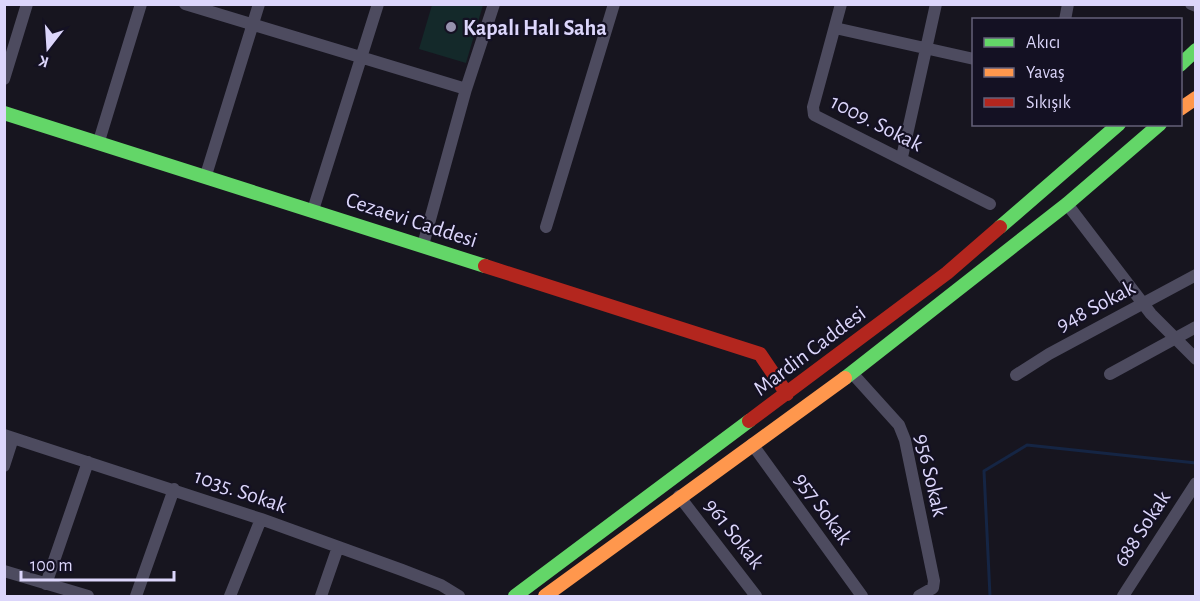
<svg xmlns="http://www.w3.org/2000/svg" width="1200" height="601" font-family="'Alegreya Sans',sans-serif">
  <style>
    .green { fill: #14292a }
    .lines { fill: none; stroke-linecap: round; stroke-linejoin: round }
    .stream { stroke: #152544; stroke-width: 3 }
    .street { stroke: #4d4b5f; stroke-width: 12 }
    .fast { stroke: #63d668; stroke-width: 14 }
    .slow { stroke: #ff974d; stroke-width: 14 }
    .jam { stroke: #b3261e; stroke-width: 14 }
    .poi-dot { fill: #9792ae; stroke: #141123; stroke-width: 2 }
    .labels { text-anchor: middle; stroke-width: 4.5; stroke-linejoin: round; paint-order: stroke }
    .poi-label { font-size: 22px; font-weight: bold; fill: #dcd6fb; stroke: #141123; text-anchor: start }
    .street-label { font-size: 22px; fill: #dcd6fb; stroke: #141123 }
  </style>
  <rect width="100%" height="100%" fill="#17151f"/>
  <path class="green" d="M432,5H483L466,63L419,49Z"/>
  <g class="lines">
    <path class="stream" d="M990,596L984,471L1027,445L1196,463"/>
    <path class="street" d="M185,4L466,89
      M841,4L813,107L814,115L990,204
      M1191,4L1196,6
      M1065,20L1068,4
      M835,28L974,59
      M4,79L27,4
      M99,141L141,4
      M902,157L936,4
      M206,175L259,4
      M1067,204L1151,314L1196,359
      M313,210L378,4
      M546,227L614,4
      M423,245L466,89L494,4
      M852,373L899,425L905,440L934,581L933,588L919,596
      M1110,374L1196,327
      M1016,375L1049,354L1196,275
      M4,435L261,519L402,570L441,585L459,596
      M752,444L862,596
      M4,466L13,438
      M679,496L756,596
      M4,571L88,596
      M46,584L88,462
      M136,596L174,489
      M230,596L261,519
      M321,596L338,547
      M1123,596L1196,483"/>
    <path class="fast" d="M1180,65L1196,50
      M4,113L485,266
      M1000,227L1119,124
      M845,378L1067,204L1160,124
      M515,596L749,421"/>
    <path class="slow" d="M1180,109L1196,98
      M545,596L845,378"/>
    <path class="jam" d="M485,266L760,354L787,394
      M749,421L947,273L1000,227"/>
  </g>
  <circle class="poi-dot" cx="451" cy="27" r="6"/>
  <g class="labels">
    <g class="poi-label">
      <text x="463" y="35">Kapalı Halı Saha</text>
    </g>
    <g class="street-label">
      <text transform="translate(877 122) rotate(27)" y="8">1009. Sokak</text>
      <text transform="translate(412 219) rotate(18)" y="8">Cezaevi Caddesi</text>
      <text transform="translate(1095 305) rotate(-28)" y="8">948 Sokak</text>
      <text transform="translate(809 350) rotate(-37)" y="8">Mardin Caddesi</text>
      <text transform="translate(932 475) rotate(77)" y="8">956 Sokak</text>
      <text transform="translate(241 490) rotate(19)" y="8">1035. Sokak</text>
      <text transform="translate(824 508) rotate(54)" y="8">957 Sokak</text>
      <text transform="translate(1141 528) rotate(-57)" y="8">688 Sokak</text>
      <text transform="translate(735 533) rotate(52)" y="8">961 Sokak</text>
    </g>
  </g>
  <rect width="1200" height="601" fill="none" stroke="#dcd6fb" stroke-width="12"/>
  <rect x="972" y="18" width="210" height="108" fill="#141123" stroke="#646079" stroke-width="1.5"/>
  <rect x="984" y="38" width="30" height="9" fill="#63d668" stroke="#646079" stroke-width="1.5"/>
  <text x="1026" y="48" font-size="18" fill="#dcd6fb">Akıcı</text>
  <rect x="984" y="68" width="30" height="9" fill="#ff974d" stroke="#646079" stroke-width="1.5"/>
  <text x="1026" y="78" font-size="18" fill="#dcd6fb">Yavaş</text>
  <rect x="984" y="98" width="30" height="9" fill="#b3261e" stroke="#646079" stroke-width="1.5"/>
  <text x="1026" y="108" font-size="18" fill="#dcd6fb">Sıkışık</text>
  <g transform="translate(48 48) rotate(197)" stroke="#141123" stroke-width="4.5" paint-order="stroke">
  <path d="M0-4.5L10 22L0 15L-10 22Z" fill="#dcd6fb"/>
  <text y="-9" font-size="16" font-weight="bold" text-anchor="middle" fill="#dcd6fb">K</text>
  </g>
  <path d="M21 571v9h153v-9" fill="none" stroke="#dcd6fb" stroke-width="3"/>
  <text x="30" y="571" font-size="18" fill="#dcd6fb" stroke="#141123" stroke-width="4.5" paint-order="stroke">100 m</text>
</svg>
